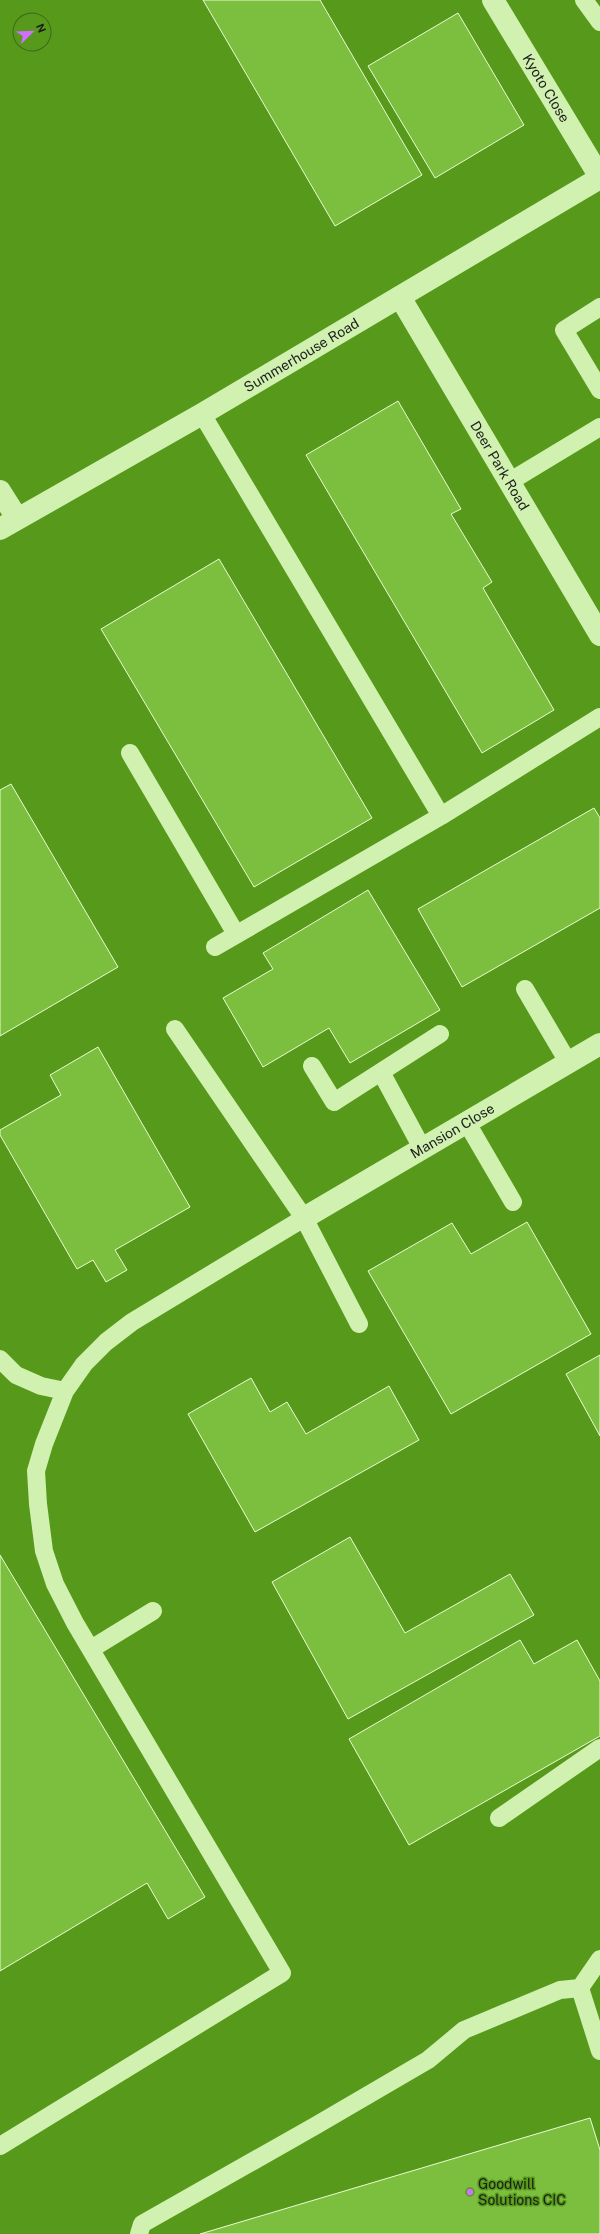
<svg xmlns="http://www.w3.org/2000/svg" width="600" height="2234" font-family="'Public Sans',sans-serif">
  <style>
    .building { fill: #7cbe3e; stroke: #e9fcd7 }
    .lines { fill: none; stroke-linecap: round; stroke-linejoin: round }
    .lane { stroke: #d0f1b0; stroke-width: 18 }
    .street { stroke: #d0f1b0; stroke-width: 22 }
    .poi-dot { fill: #d06fff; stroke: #57991a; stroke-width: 1.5 }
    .labels { text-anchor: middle; stroke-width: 3; stroke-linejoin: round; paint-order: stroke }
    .street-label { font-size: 14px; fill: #1d1d1d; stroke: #57991a }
    .poi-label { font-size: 14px; fill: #1d1d1d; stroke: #57991a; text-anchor: start }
  </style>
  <rect width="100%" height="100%" fill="#57991a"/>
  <path class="building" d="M203,0H320L422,175L335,226Z
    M458,13L524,125L435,178L368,66Z
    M398,401L461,509L451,514L492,582L483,588L554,710L482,753L306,455Z
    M219,559L372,818L254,887L101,629Z
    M11,784L118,967L0,1036V790Z
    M594,808L600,818V908L462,987L418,909Z
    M368,890L440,1010L350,1063L329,1028L263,1067L223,998L273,969L263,953Z
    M98,1047L190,1207L115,1250L127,1270L106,1282L93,1260L77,1269L0,1135V1130L61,1095L50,1075Z
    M527,1222L591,1334L451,1414L368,1271L452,1223L471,1254Z
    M600,1355V1436L566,1374Z
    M251,1378L270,1412L287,1402L306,1434L389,1386L419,1440L255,1532L188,1414Z
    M350,1537L405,1633L510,1574L534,1615L348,1719L272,1582Z
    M0,1555L205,1897L168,1919L147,1883L0,1971Z
    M520,1640L534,1664L577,1640L600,1681V1736L409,1845L349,1739Z
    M590,2118L600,2150V2234H200Z"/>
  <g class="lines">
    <path class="lane" d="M584,0L600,22
      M600,307L564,330L600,390
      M202,414L441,816
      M509,482L600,427
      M130,753L236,934
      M215,947L441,816L600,717
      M525,989L568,1062
      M175,1029L304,1218L359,1324
      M312,1066L334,1102L440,1034
      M381,1072L422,1148
      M467,1123L513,1202
      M0,1359L16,1375L41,1386L65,1391
      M91,1649L153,1611
      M499,1818L600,1748
      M580,1988L600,2051
      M0,2146L282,1973L75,1623L55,1584L44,1551L38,1504L36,1471L44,1444L65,1391L84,1364L106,1342L132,1322L304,1218
      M139,2234L142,2224L315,2126L428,2060L464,2030L560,1990L580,1988L600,1959"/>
    <g class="street">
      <path id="s1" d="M493,0L600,177"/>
      <path id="s2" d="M400,297L600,635"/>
      <path d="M0,491L17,518"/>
      <path id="s3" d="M0,529L202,414L600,178"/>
      <path id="s4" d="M304,1218L600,1044"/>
    </g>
  </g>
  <circle class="poi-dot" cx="470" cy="2192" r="4"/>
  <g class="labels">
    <g class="street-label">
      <text dy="5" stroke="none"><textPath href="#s1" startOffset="103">Kyoto Close</textPath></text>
      <text dy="5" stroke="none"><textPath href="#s3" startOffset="348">Summerhouse Road</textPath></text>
      <text dy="5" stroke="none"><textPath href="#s2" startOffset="196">Deer Park Road</textPath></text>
      <text dy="5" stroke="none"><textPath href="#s4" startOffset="172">Mansion Close</textPath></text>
    </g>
    <g class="poi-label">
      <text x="478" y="2189">Goodwill<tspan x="478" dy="16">Solutions CIC</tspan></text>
    </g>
  </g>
  <g transform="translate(32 32) rotate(67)"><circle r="19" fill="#57991a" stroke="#40671b"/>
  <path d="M0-3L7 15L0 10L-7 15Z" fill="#d06fff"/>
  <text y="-6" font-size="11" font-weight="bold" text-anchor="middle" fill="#1d1d1d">N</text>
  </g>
</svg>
